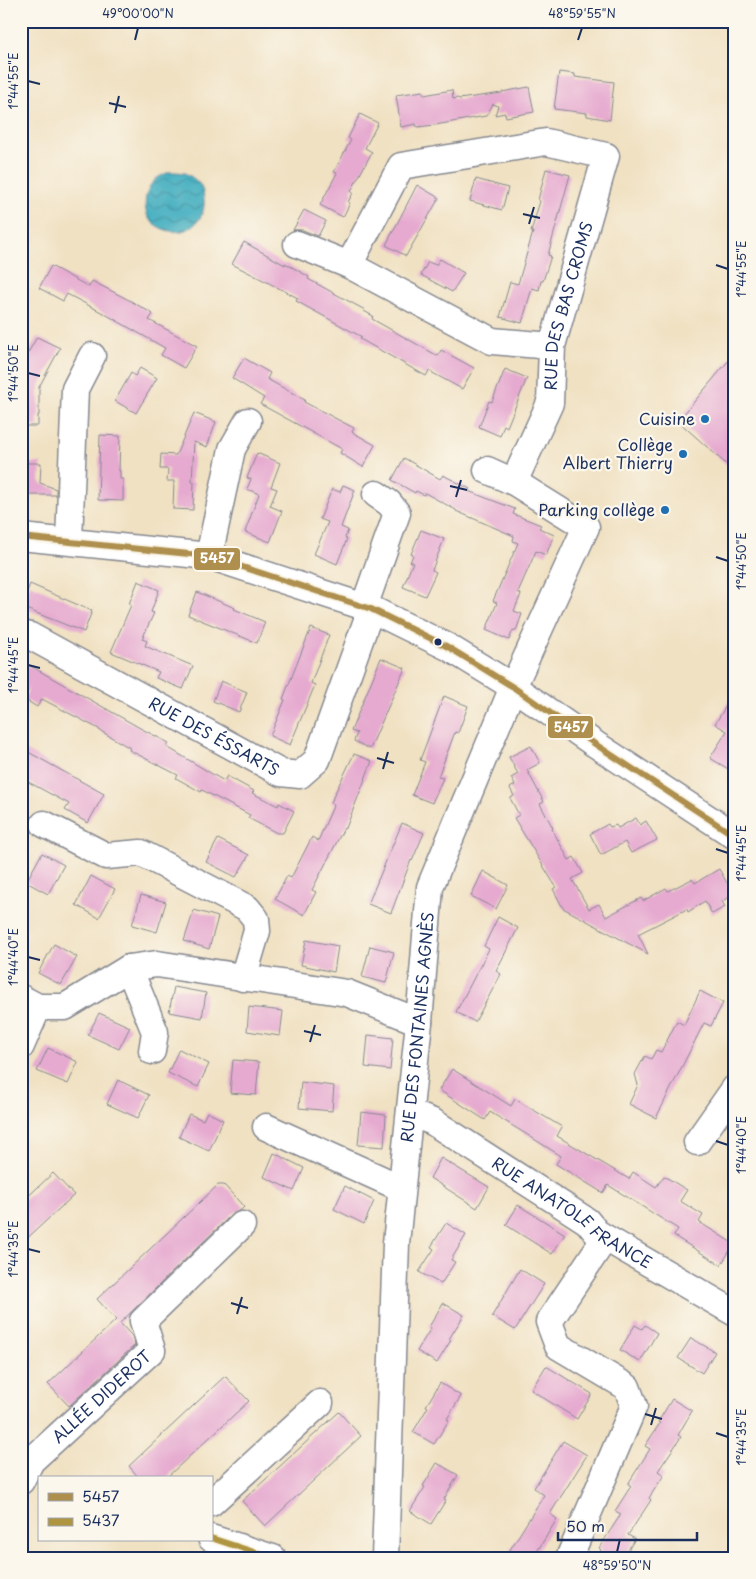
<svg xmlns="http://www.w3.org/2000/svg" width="756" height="1579" font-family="'Playpen Sans',sans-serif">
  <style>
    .water { fill: url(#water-waves); stroke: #2e6e8e }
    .building { fill: #e6aad0 }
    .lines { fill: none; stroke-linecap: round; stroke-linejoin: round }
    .minor-casing { stroke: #868890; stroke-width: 29 }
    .minor { stroke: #fff; stroke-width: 26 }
    .bus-1-casing { stroke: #fbf7ec; stroke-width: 10 }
    .bus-2-casing { stroke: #fbf7ec; stroke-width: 10 }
    .bus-1 { stroke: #ae8f4d; stroke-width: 6 }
    .bus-2 { stroke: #af9540; stroke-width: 6 }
    .ticks { fill: none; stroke: #1b2f5e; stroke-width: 2 }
    .poi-dot { fill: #1f6fb2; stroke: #fbf7ec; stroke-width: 2 }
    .bus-dot { fill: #1b2f5e; stroke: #fbf7ec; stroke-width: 2 }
    .labels { text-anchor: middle; stroke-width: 4.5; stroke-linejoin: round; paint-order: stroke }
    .street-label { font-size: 16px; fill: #1b2f5e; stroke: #fbf7ec }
    .poi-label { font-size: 16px; fill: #1b2f5e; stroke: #fbf7ec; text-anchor: end }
    .line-badge { stroke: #fbf7ec; stroke-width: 2 }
    .badge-label { font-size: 14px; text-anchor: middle; font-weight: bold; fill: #fff }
    .neatline { fill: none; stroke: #1b2f5e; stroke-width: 2 }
    .ticks-label { font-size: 12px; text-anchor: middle; fill: #1b2f5e }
  </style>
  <defs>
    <pattern id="water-waves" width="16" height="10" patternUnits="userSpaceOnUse" patternTransform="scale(1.25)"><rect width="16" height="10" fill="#41adbf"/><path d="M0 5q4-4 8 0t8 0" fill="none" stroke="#368d9e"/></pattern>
  </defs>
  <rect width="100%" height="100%" fill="#fbf7ec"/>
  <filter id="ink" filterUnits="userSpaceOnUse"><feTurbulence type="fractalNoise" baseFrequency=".02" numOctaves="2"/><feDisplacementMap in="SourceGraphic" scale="10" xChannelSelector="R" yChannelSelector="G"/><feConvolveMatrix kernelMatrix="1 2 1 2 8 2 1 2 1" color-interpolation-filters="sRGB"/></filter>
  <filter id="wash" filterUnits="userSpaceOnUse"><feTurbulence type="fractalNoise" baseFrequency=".0096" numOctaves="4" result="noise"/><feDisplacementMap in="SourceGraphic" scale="20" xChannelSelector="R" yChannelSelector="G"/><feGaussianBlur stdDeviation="1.12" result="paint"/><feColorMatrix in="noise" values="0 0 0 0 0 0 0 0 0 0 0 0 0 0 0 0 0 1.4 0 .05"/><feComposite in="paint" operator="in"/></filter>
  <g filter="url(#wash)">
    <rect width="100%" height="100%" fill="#f0e1c2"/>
    <path class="water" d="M169,172C174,172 180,172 185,173C189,175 198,181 200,185C205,193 206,209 200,218C189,236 165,235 151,221C141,210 145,188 156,179C160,176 165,174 169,172Z"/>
    <g id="blocks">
      <path class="building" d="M559,72L575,74V77L614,82L610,120L587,116V113L554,109Z
        M529,87L534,112L506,117L505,113L495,115L498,106L493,104L486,116L435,125L417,127L416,124L401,127L396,95L423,91L424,95L452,90L453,99L458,98L459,99L502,93V92Z
        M360,114L378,123L365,148L372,152L351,191L353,193L348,202L350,203L343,217L320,205L337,173L334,172L351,140L348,138Z
        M546,169L570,175L548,255L551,256L543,281H541L539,290L532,288L522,323L500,317L510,282L518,284L533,232H531L540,201L538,200Z
        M476,179L508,188L502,210L470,201Z
        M417,185L439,198L406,256L386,245Z
        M304,210L326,221L318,236L303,230H293Z
        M244,242L285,265V263L309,277L308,279L365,310L364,311L373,316L372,319L438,356L441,350L474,368L462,389L429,371L426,376L360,339L362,337L296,301L298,298L232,264Z
        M440,259L464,273L452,292L421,275L428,262L436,265Z
        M51,266L89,287L92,281L129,300L153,314L149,320L197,346L184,368L161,355L165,348L105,314L67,294L63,301L39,288Z
        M37,337L60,348L39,387V415H38V426H21V365Z
        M735,353V472L678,421Z
        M244,358L270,373L267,379L305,400L304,402L354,428L352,432L375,445L363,467L340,453L342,449L260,404L264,398L232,378Z
        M140,368L157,378L136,413L115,401L131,373L135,376Z
        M505,369L527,378L507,427L504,425L500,436L479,427L489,401L492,402Z
        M194,413L216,422L207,447L194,442L192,482H194L193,510L173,509L174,481H167L168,469H160L161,454L176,455Z
        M100,435L120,436L119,471H120V479H123V501L98,500Z
        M257,453L280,463L271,487L277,489L270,506L282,511L270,542L245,532L259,494L247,489L251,479L247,478Z
        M404,458L440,479L443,475L470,489L468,491L515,509L513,514L541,525L539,528L554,535L546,555L536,551L518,592L521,594L514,611L522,614L516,631L513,630L509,640L486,630L497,603L493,601L518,543L513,541L514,536L456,511V510L425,493L424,495L416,491L415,493L392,480Z
        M21,463H41L40,483L56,489V495H21Z
        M343,485L355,490L341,527L348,530L345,538L347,539L337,564L314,554L328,522L320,519L332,489L340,492Z
        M421,530L444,539L432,570L436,572L425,596L403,587L413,562H410L413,555L411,554Z
        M138,581L159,590L151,612L154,613L142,639L147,641L145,646L193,666L183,689L156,678L159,672L111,652L131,605L129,604Z
        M30,584L92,611L84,632L21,607Z
        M197,592L235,608L234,609L265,622L257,643L188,615Z
        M311,628L329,635L311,683L315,685L290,745L270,736L285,700L283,699Z
        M381,658L405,668L370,749L354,741L357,733L351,731Z
        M21,663L28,666L29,665L140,728L169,743L167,747L224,781L227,776L254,791L252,793L278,806L279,803L294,811L283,833H277L248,818L250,815L202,790L201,792L176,778L178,775L129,750L130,748L99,730V729L42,699L37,707L24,699L28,690L21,686Z
        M221,681L247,692L239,712L213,701Z
        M735,691V773L710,758L727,731L715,724Z
        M444,696L468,706L458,733L455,732L438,777L443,778L432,803L412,795L425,762L420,760Z
        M531,746L540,763L527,770L544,802L540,804L553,828L552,829L569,860L574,857L583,873L572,879L589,909L599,904L606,917L641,898L643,901L666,888L668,891L692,879L695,883L719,869L734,895L722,901L725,907L712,914L705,901L688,912L687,909L638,934L648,954L563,908L553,889L556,887L514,818L519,815L510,798L514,796L510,788L515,785L511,778L518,774L509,757Z
        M21,748L104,794L88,823L65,810L69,804L21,778Z
        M354,754L372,761L346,828H344L312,890L316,892L304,915L275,899L287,876L291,878L312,837L318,841L334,804L331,803L334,795Z
        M636,818L640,825L646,821L657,840L631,853L625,842L601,855L590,834L608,824L610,827L616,825L618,828Z
        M402,823L424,833L412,861L411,860L391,913L368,904Z
        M218,839L249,855L236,877L206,862Z
        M42,853L64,865L48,894L26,882Z
        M483,871L508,885L496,909L471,896Z
        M91,876L115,889L99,918L76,905Z
        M141,895L166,902L157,932L132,925Z
        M194,910L218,917L209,949L184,941Z
        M498,917L518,928L496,971L501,974L475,1022L456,1012L489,949L484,946Z
        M306,940L338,946L334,972L301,965Z
        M54,944L77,957L61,985L38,973Z
        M370,946L394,952L386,983L362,977Z
        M174,987L206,993L202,1018L169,1012Z
        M700,991L723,1003L711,1026L704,1023L656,1118L629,1104L638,1085L635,1074L645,1056L651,1059L656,1050L661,1052L677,1021L684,1025Z
        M249,1007L283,1011L280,1036L247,1031Z
        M99,1013L130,1027L119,1049L88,1035Z
        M368,1035L393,1038L390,1070L365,1067Z
        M48,1048L78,1062L68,1084L37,1071Z
        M179,1049L209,1064L198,1087L168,1073Z
        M233,1060L259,1062L256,1095L230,1093Z
        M452,1069L511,1106L515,1099L562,1127L557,1136L629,1179L633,1172L656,1187L664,1176L687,1190L680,1201L703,1215L699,1222L734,1244L721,1265L674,1236L678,1229L608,1185L603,1193L556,1164L561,1156L526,1134L490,1112L485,1120L439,1090Z
        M118,1080L149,1095L138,1118L107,1104Z
        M301,1082L334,1086L332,1111L299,1108Z
        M207,1112L223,1120L209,1151L179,1137L189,1114L203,1120Z
        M361,1112L386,1115L384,1147L358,1145Z
        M274,1153L304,1168L294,1191L264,1177Z
        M441,1158L489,1187L477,1208L430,1178Z
        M53,1173L74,1195L21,1244V1203Z
        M218,1185H224L244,1207L241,1210L232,1214L120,1323L132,1336L135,1345L69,1406L48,1384L116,1320L97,1299Z
        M345,1186L374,1201L364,1224L334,1209Z
        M518,1205L565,1234L552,1254L506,1225Z
        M446,1223L466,1235L451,1260L455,1262L441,1284L419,1272L434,1249L431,1247Z
        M520,1269L544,1284L515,1330L492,1316Z
        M443,1303L464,1315L449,1339L451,1340L437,1363L417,1351L431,1328L429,1327Z
        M635,1325L642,1329L645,1325L657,1333L640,1362L620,1350Z
        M691,1338L715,1352L702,1373L678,1358Z
        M546,1366L592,1394L577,1419L531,1390Z
        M225,1376L249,1401L166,1478H139L129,1466Z
        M440,1383L461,1396L447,1419L449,1420L434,1444L413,1432L428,1407L426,1406Z
        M672,1399L692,1411L678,1435L681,1437L658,1471L664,1475L649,1498L651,1500L628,1535L635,1539L623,1558H596L601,1550L599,1548L621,1514L615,1511L631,1486L628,1484L650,1449L645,1446L660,1423L658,1422Z
        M339,1412L361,1436L265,1526L242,1501Z
        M563,1441L587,1455L550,1514L557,1519L533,1558H505L544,1495L534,1488Z
        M437,1463L458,1475L444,1499L446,1500L431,1524L410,1511L425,1487L423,1486Z"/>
    </g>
  </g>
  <g filter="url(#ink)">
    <use href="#blocks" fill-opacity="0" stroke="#868890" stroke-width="1"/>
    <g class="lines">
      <g class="minor-casing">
        <g id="minor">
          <path d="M297,244L349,265"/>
          <path id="s1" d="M514,482L550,403L552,346L606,156L546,142L401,166L349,265L492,341L552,346"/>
          <path d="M21,537L209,556L371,609L448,647L513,687L595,744L735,836"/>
          <path d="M69,541L75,389L92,356"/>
          <path d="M209,556L232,449L248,421"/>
          <path d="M364,607L397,513L389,503L376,494"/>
          <path id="s2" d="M21,634L30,636L281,773L300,775L317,760L371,609"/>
          <path d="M44,824L106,856L141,853L247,908L256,919L257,931L243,978"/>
          <path d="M129,968L155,1032L152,1051"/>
          <path d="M21,998L38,1007H65L129,968L157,964L347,993L419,1022"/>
          <path d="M21,1046L38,1007"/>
          <path id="s3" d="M410,1113L433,1122L587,1221L597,1233L735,1313"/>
          <path d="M266,1127L401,1188"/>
          <path d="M697,1142L735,1088"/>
          <path id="s4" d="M21,1481L31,1461L152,1350L143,1321L242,1225"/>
          <path d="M211,1503L320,1403"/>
          <path d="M211,1538L273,1558"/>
          <path id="s5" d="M385,1558L396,1243L419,1022L430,887L513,687L586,527L514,482L487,470"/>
          <path d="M569,1558L634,1406L627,1387L558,1346L549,1322L605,1238"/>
        </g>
      </g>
      <use href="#minor" class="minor"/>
      <g class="bus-1-casing">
        <path id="bus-1" d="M21,537L209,556L371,609L448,647L513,687L595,744L735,836"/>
      </g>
      <g class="bus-2-casing">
        <path id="bus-2" d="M211,1538L272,1558"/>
      </g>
      <use href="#bus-1" class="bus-1"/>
      <use href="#bus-2" class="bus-2"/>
    </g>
  </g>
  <path class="ticks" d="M135,40L138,28M578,40L582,28M28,81L40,84M109,103L126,107M115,113L119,96M523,214L540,218M529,224L534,207M716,265L728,269M28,373L40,376M450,486L467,490M456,497L461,480M716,557L728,561M28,665L40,668M377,758L394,763M383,769L388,752M716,849L728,853M28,957L40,960M304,1031L321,1035M310,1042L315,1025M716,1141L728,1145M28,1249L40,1252M231,1303L248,1308M237,1314L242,1297M645,1414L662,1419M651,1425L656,1408M716,1433L728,1437M617,1552L620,1539"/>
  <g class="poi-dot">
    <circle cx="705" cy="419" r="5"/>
    <circle cx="683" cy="454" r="5"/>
    <circle cx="665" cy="510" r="5"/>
  </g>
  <circle class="bus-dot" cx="438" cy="642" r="4.5"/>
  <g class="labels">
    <g class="street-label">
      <text dy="6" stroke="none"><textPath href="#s1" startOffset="186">RUE DES BAS CROMS</textPath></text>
      <text dy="6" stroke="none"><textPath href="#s2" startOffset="219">RUE DES ÉSSARTS</textPath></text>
      <text dy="6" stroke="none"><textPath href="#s5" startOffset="532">RUE DES FONTAINES AGNÈS</textPath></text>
      <text dy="6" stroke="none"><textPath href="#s3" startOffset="191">RUE ANATOLE FRANCE</textPath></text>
      <text dy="6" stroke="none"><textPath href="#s4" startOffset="118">ALLÉE DIDEROT</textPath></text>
    </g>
    <g class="poi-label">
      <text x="695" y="425">Cuisine</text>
      <text x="673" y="451">Collège<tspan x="673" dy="18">Albert Thierry</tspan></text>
      <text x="655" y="516">Parking collège</text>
    </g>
  </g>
  <g class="line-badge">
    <rect x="193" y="547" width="48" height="24" rx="5" fill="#ae8f4d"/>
    <rect x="547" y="715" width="47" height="24" rx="5" fill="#ae8f4d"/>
  </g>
  <g class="badge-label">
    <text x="217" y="563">5457</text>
    <text x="571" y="732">5457</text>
  </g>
  <rect width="756" height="1579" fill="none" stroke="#fbf7ec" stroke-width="55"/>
  <rect x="38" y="1476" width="175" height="65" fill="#fbf7ec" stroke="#a1a7b3"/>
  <rect x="48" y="1493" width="25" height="8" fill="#ae8f4d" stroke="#a1a7b3"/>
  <text x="82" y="1502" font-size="15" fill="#1b2f5e">5457</text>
  <rect x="48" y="1518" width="25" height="8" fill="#af9540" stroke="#a1a7b3"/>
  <text x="82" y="1526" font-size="15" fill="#1b2f5e">5437</text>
  <path d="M558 1532v8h139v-8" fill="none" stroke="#1b2f5e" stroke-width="2.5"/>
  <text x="566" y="1532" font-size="15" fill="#1b2f5e" stroke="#fbf7ec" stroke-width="4" paint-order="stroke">50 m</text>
  <rect x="28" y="28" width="700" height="1524" class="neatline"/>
  <g class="ticks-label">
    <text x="138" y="18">49°00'00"N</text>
    <text x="582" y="18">48°59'55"N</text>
    <text transform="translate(14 81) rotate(-90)" y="4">1°44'55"E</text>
    <text transform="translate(742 269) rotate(-90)" y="4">1°44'55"E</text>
    <text transform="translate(14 373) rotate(-90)" y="4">1°44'50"E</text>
    <text transform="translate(742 561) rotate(-90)" y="4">1°44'50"E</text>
    <text transform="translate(14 665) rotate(-90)" y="4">1°44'45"E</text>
    <text transform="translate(742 853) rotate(-90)" y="4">1°44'45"E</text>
    <text transform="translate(14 957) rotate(-90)" y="4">1°44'40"E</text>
    <text transform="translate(742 1145) rotate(-90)" y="4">1°44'40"E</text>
    <text transform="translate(14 1249) rotate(-90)" y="4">1°44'35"E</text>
    <text transform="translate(742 1437) rotate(-90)" y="4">1°44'35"E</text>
    <text x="617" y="1570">48°59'50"N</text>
  </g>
</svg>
